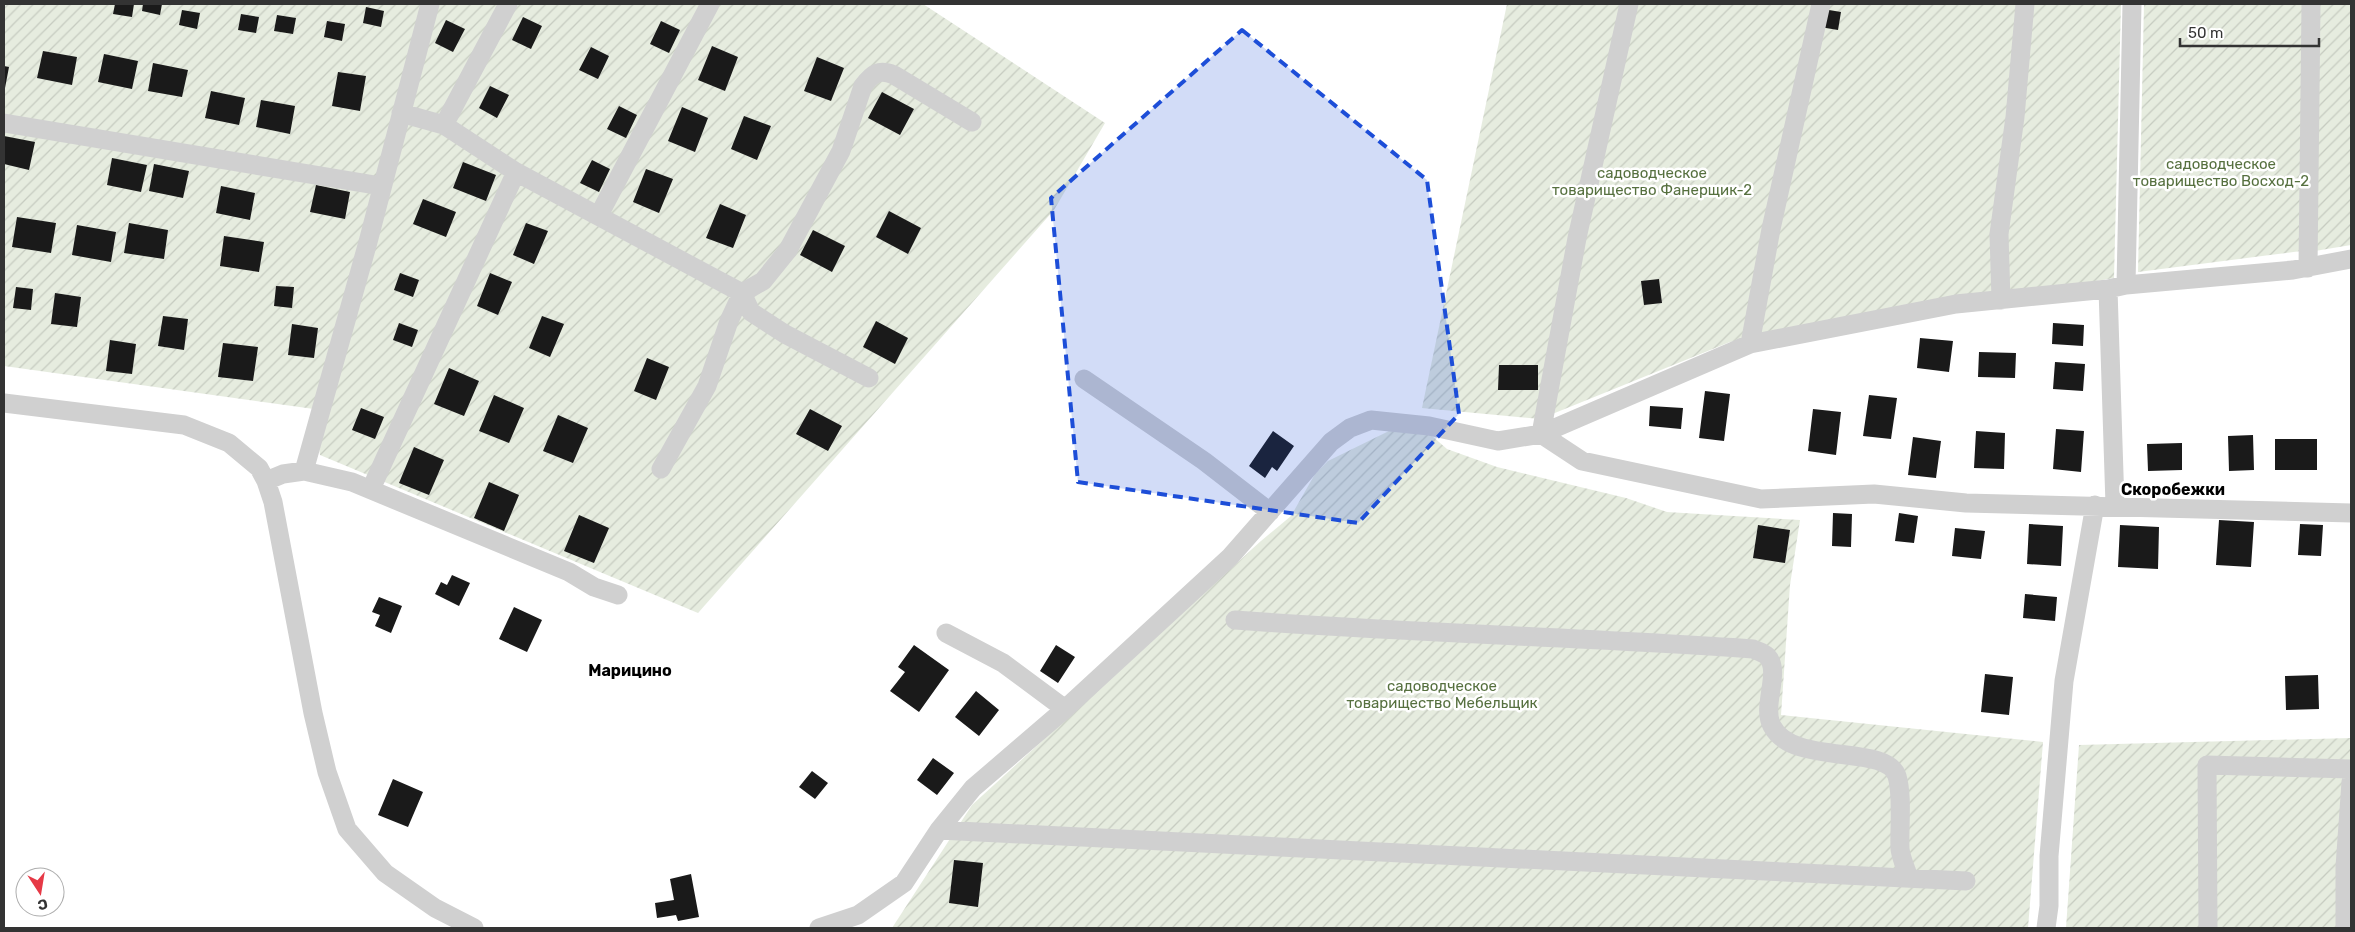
<svg xmlns="http://www.w3.org/2000/svg" width="2355" height="932" font-family="Rubik,sans-serif">
  <style>
    .garden { fill: url(#garden-furrows) }
    .building { fill: #1a1a1a }
    .lines { fill: none; stroke-linecap: round; stroke-linejoin: round }
    .minor { stroke: #d0d0d0; stroke-width: 19 }
    .marked { fill: #1d4ed8; fill-opacity: 0.2; stroke: #1d4ed8; stroke-width: 4; stroke-dasharray: 10 6; stroke-linejoin: round }
    .labels { text-anchor: middle; stroke-width: 5; stroke-linejoin: round; paint-order: stroke }
    .park-label { font-size: 15px; fill: #56703f; stroke: #fff }
    .neighbourhood-label { font-size: 16px; font-weight: bold; fill: #000; stroke: #fff }
  </style>
  <defs>
    <pattern id="garden-furrows" width="10" height="10" patternUnits="userSpaceOnUse" patternTransform="scale(1.25)"><rect width="10" height="10" fill="#e6ecdf"/><path d="M-1 1l2-2M0 10L10 0M9 11l2-2" fill="none" stroke="#c6cbc0"/></pattern>
  </defs>
  <rect width="100%" height="100%" fill="#fff"/>
  <path class="garden" d="M4,4H923L1105,123L1054,210L698,613L320,455L314,409L4,366Z
    M1507,4H2121L2114,278L1730,342L1540,419L1422,408Z
    M2144,4H2303L2301,251L2138,272Z
    M2316,4H2351V245L2315,251Z
    M1391,430L1431,435L1447,449L1497,467L1626,498L1667,512L1800,520L1790,585L1781,715L2043,742L2028,928H892L972,805L1261,541L1291,516L1315,474L1328,461Z
    M2351,738V928H2066L2079,745Z"/>
  <path class="building" d="M115,4H134L132,17L113,14Z
    M143,4H162L160,15L142,11Z
    M366,7L384,11L381,27L363,23Z
    M1823,9L1841,12L1838,30L1820,27Z
    M182,10L200,13L197,29L179,25Z
    M241,14L259,17L256,33L238,30Z
    M277,15L296,18L293,34L274,31Z
    M523,17L542,26L531,49L512,40Z
    M446,20L465,29L453,52L435,43Z
    M327,21L345,24L342,41L324,37Z
    M661,21L680,30L669,53L650,44Z
    M712,46L738,57L725,91L698,80Z
    M591,47L609,56L598,79L579,70Z
    M43,51L77,57L72,85L37,78Z
    M104,54L138,61L132,89L98,82Z
    M817,57L844,68L831,101L804,91Z
    M153,63L188,70L182,97L148,91Z
    M4,66L9,67L5,88H4Z
    M338,72L366,76L360,111L332,106Z
    M490,86L509,95L497,118L479,108Z
    M211,91L245,98L239,125L205,118Z
    M882,92L914,109L900,135L868,118Z
    M261,100L295,106L290,134L256,127Z
    M619,106L637,115L626,138L607,129Z
    M682,107L708,118L695,152L668,141Z
    M744,116L771,126L757,160L731,149Z
    M4,136L35,142L29,170L4,164Z
    M112,158L147,165L141,192L107,185Z
    M592,160L610,169L599,192L580,183Z
    M463,162L496,175L486,201L453,188Z
    M154,164L189,171L183,198L149,191Z
    M646,169L673,179L659,213L633,202Z
    M316,185L350,192L345,219L310,212Z
    M221,186L255,193L250,220L216,213Z
    M423,199L456,212L446,237L413,224Z
    M720,204L746,215L733,248L706,238Z
    M889,211L921,228L908,254L876,237Z
    M17,217L56,223L51,253L12,247Z
    M129,223L168,230L164,259L124,253Z
    M526,223L548,231L534,264L513,255Z
    M77,225L116,232L111,262L72,255Z
    M813,230L845,246L832,272L800,255Z
    M224,236L264,242L259,272L220,266Z
    M400,273L419,280L413,297L394,290Z
    M490,273L512,282L498,315L477,306Z
    M1659,279L1662,303L1644,305L1641,281Z
    M276,286L294,287L292,308L274,306Z
    M16,287L33,289L31,310L13,308Z
    M55,293L81,297L77,327L51,324Z
    M163,316L188,319L184,350L158,346Z
    M542,316L564,324L550,357L529,348Z
    M876,321L908,338L895,364L863,347Z
    M399,323L418,330L412,347L393,340Z
    M2053,323L2084,325L2083,346L2052,344Z
    M292,324L318,328L314,358L288,355Z
    M1920,338L1953,341L1949,372L1917,368Z
    M110,340L136,344L132,374L106,371Z
    M223,343L258,347L253,381L218,377Z
    M1979,352L2016,353L2015,378L1978,377Z
    M647,358L669,367L656,400L634,391Z
    M2055,362L2085,364L2083,391L2053,389Z
    M1499,365H1538V390H1498Z
    M449,368L479,381L464,416L434,404Z
    M1705,391L1730,394L1724,441L1699,438Z
    M494,395L524,408L509,443L479,431Z
    M1869,395L1897,398L1891,439L1863,436Z
    M1650,406L1683,408L1681,429L1649,426Z
    M361,408L384,417L375,439L352,430Z
    M810,409L842,426L828,451L796,434Z
    M1813,409L1841,412L1836,455L1808,451Z
    M558,415L588,428L573,463L543,451Z
    M2056,429L2084,431L2081,472L2053,469Z
    M1273,431L1294,446L1277,471L1272,467L1265,478L1249,466Z
    M1976,431L2005,433L2004,469L1974,468Z
    M2253,435L2254,470L2229,471L2228,436Z
    M1913,437L1941,441L1936,478L1908,475Z
    M2275,439H2317V470H2275Z
    M2182,443V470L2148,471L2147,444Z
    M414,447L444,460L429,495L399,483Z
    M489,482L519,495L504,531L474,518Z
    M1833,513L1852,514L1851,547L1832,546Z
    M1899,513L1918,516L1914,543L1895,541Z
    M579,515L609,528L594,563L564,551Z
    M2219,520L2254,522L2251,567L2216,565Z
    M2029,524L2063,526L2061,566L2027,564Z
    M2300,524L2323,525L2321,556L2298,555Z
    M1758,525L1790,530L1785,563L1753,558Z
    M2120,525L2159,527L2158,569L2118,567Z
    M1955,528L1985,531L1981,559L1952,556Z
    M452,575L470,583L459,606L435,594L441,582L447,585Z
    M2025,594L2057,597L2055,621L2023,618Z
    M379,597L402,606L391,633L375,626L380,615L372,612Z
    M514,607L542,620L527,652L499,639Z
    M914,645L949,670L919,712L890,691L905,672L898,667Z
    M1056,645L1075,657L1058,683L1040,671Z
    M1985,674L2013,677L2009,715L1981,712Z
    M2318,675L2319,709L2286,710L2285,676Z
    M976,691L999,710L979,736L955,717Z
    M933,758L954,773L937,795L917,780Z
    M812,771L828,783L815,799L799,787Z
    M393,779L423,792L408,827L378,815Z
    M954,860L983,863L978,907L949,903Z
    M691,874L699,917L678,921L676,915L657,918L655,903L674,900L670,879Z"/>
  <g class="lines">
    <path class="minor" d="M1629,4L1577,238L1541,434L1582,461L1761,499L1874,494L1966,503L2351,513
      M401,113L444,125L516,172L742,293L751,312L785,334L869,378
      M4,123L381,186
      M444,125L508,4
      M599,215L710,4
      M2308,268L2311,4
      M2126,285L2132,4
      M2108,289L2115,505
      M2001,300L1999,234L2015,117L2025,4
      M1750,344L1771,229L1821,4
      M1084,379L1204,461L1270,512
      M4,403L184,425L229,443L259,468L266,481L273,502L313,713L327,772L347,829L385,873L435,908L474,928
      M661,469L707,386L729,321L742,293L763,281L788,250L841,151L863,86C873,73 879,69 894,75L972,122
      M304,471L368,242L430,4
      M266,481L283,474L304,471L352,482L569,572L594,587L618,595
      M371,489L516,172
      M1235,620C1408,633 1581,637 1753,649C1757,651 1764,653 1767,656C1782,671 1761,706 1772,726C1793,767 1886,743 1897,776C1903,797 1899,827 1900,849C1901,858 1906,869 1909,878
      M946,633L1003,663L1065,709
      M939,830L1966,881
      M819,928L858,915L904,883L939,830L973,788L1065,709L1230,557L1331,442L1350,428L1371,420L1429,426L1498,441L1541,434L1750,344L1956,304L2108,289L2126,285L2293,270L2351,259
      M2046,928L2049,906V856L2064,681L2095,505
      M2208,928L2207,765L2351,769
      M2345,928V867L2351,782"/>
  </g>
  <path class="marked" d="M1242,30L1427,180L1459,414L1358,523L1078,482L1051,198Z"/>
  <g class="labels">
    <g class="park-label">
      <text x="2221" y="169">садоводческое<tspan x="2221" dy="17">товарищество Восход-2</tspan></text>
      <text x="1652" y="178">садоводческое<tspan x="1652" dy="17">товарищество Фанерщик-2</tspan></text>
      <text x="1442" y="691">садоводческое<tspan x="1442" dy="17">товарищество Мебельщик</tspan></text>
    </g>
    <g class="neighbourhood-label">
      <text x="2173" y="495">Скоробежки</text>
      <text x="630" y="676">Марицино</text>
    </g>
  </g>
  <rect width="2355" height="932" fill="none" stroke="#333333" stroke-width="10"/>
  <g transform="translate(40 892) rotate(168)"><circle r="24" fill="#ffffff" stroke="#adadad"/>
  <path d="M0-4L9 19L0 12L-9 19Z" fill="#e63946"/>
  <text y="-8" font-size="14" font-weight="bold" text-anchor="middle" fill="#333333">С</text>
  </g>
  <path d="M2180 38v8h139v-8" fill="none" stroke="#333333" stroke-width="2.5"/>
  <text x="2188" y="38" font-size="15" fill="#333333" stroke="#ffffff" stroke-width="4" paint-order="stroke">50 m</text>
</svg>
